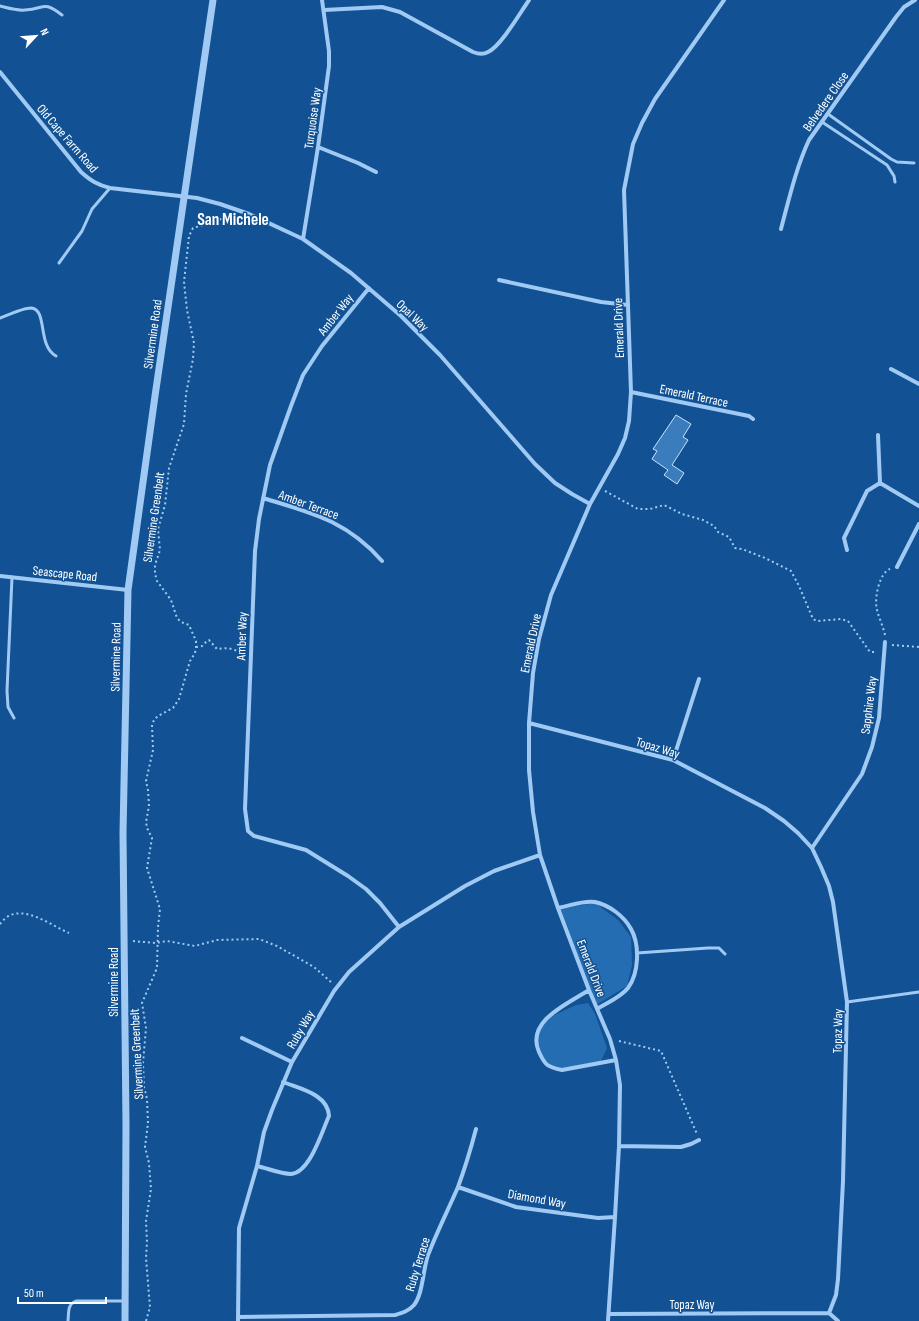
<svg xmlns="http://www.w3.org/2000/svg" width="919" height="1321" font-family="'Sofia Sans Condensed',sans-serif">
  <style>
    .green { fill: #246db3 }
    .building { fill: #3a7cbc; stroke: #c8e3fd }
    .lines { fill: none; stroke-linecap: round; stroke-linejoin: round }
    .path { stroke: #a0caf3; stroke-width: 2; stroke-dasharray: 2 3; stroke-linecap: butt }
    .service { stroke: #a0caf3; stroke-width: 3 }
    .minor { stroke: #a0caf3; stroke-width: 4 }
    .tertiary { stroke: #a0caf3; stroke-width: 7 }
    .labels { text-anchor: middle; stroke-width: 3; stroke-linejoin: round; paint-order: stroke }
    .street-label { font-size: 13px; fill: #fff; stroke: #125294 }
    .district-label { font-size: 17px; font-weight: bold; fill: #fff; stroke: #125294 }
  </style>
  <rect width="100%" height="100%" fill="#125294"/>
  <path class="green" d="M595,903L618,920L631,937L632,965L627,986L596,1005L561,909Z
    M588,1003L595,1014L607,1048L600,1063L565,1069L547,1064L537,1046L538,1031L546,1019L576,1005Z"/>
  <path class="building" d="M676,415L691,424L683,437L688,440L672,465L684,473L677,484L664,475L668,470L652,459L657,451L653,449Z"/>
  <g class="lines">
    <path class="path" d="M605,491L638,509H650L664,505L682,514L703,520L714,526L718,532L729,537L735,548L742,549L765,558L791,571L799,586L813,619L817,621L841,619L848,621L870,652H876
      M885,635C883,626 879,618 877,610C874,599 879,573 890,569
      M892,645L919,647
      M196,647L202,646L206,642L209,640L217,649L228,648L238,651L240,646L245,644
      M0,924C2,922 4,919 7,917C25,905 52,926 69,933
      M133,941L155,943L167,941L195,946L217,940L259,939L277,946L314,967L331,982
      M619,1041L661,1051L697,1134
      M146,1321L150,1307L146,1258L147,1242L146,1221L151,1189L149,1163L145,1147L148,1123L147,1099L144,1087L143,1063L146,1028L142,1003L157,968L158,927L160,909L147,868L152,838L147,828L146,822L149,806L148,790L146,781L153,750L152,725L154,720L158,716L173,708L179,699L190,661L195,653L196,647V641L189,625L181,622L177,618L171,600L157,581L155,574V565L160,550L158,529L165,505L169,468L184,424L186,394L193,359L194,343L187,310L184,282L189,236L193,228L217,221L229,215"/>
    <path class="service" d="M0,6C8,8 17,11 25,10C46,9 42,0 62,15
      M828,114L891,159L897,162L914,163
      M822,122L887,165L894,176L895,182
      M59,263L82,231L92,209L110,188
      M0,318C8,315 23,308 31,308C48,309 37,346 56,356
      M12,577L7,691L8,707L14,718
      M637,953L708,948H719L725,954
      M847,1002L919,992
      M68,1321C69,1312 67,1305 76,1301H125"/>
    <path class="minor" d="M324,10L382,7L400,12L473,52C478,54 483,55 488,52C501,46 520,13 529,0
      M0,72L81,172C91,181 98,185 110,188L197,198L220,204L249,214L303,239L351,273L401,316L440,355L535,464L555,483L572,494L590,504
      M318,147L358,163L376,172
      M781,229C789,199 796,168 809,140L896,17L904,7L915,0
      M303,239L318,147L329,66V51L322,0
      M499,280L601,302L628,305
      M369,288L322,346L303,375L291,406L270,465L259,519L255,551L245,809L248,831L254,836L306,850L348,876L366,889L380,903L399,927
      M891,369L919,384
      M631,392L749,416L753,419
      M880,483L919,506
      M263,498C312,513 347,521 382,561
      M847,550L844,538L867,491L880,483L878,435
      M897,567L919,524
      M0,576L128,590
      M529,723L673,760L765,808L784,821L798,833L812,848L821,867L829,886L833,902L847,1002L843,1181L838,1279L836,1295L829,1313
      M673,760L699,679
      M812,848L862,774L872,747L879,718L885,642
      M558,908C570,906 583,900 595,902C609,905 624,916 631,929C640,945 639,973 628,988C621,997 607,1003 597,1009
      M589,990C569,1003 525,1021 539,1052C545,1065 547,1067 562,1070L616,1060
      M242,1038L292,1062
      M619,1146L681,1147L691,1144L699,1140
      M257,1166C267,1168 280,1174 291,1174C310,1173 322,1131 329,1116C328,1094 300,1089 283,1082
      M458,1187L516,1207L598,1218L615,1217
      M829,1313L838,1321
      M609,1314L829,1313
      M238,1317L395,1315C402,1313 409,1311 414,1305C423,1294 423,1269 428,1255C437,1232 448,1210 458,1187C465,1168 471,1148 476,1129
      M238,1321L239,1228L257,1166L264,1132L272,1110L292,1062L334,991L349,972L399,927L465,886L494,871L540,855
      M608,1321L615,1217L619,1146L620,1085L616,1060L610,1039L589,990L558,908L540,855L533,812L529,770V723L533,673L539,639L551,595L590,504L618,454L625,438L629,421L631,392L624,190L633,144L642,123L655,99L724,0"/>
    <path class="tertiary" d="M125,1321L126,1125L123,833L128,590L155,396L213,0"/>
  </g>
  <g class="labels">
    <g class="street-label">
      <text transform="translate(825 101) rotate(-55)" y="5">Belvedere Close</text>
      <text transform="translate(312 118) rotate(-82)" y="5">Turquoise Way</text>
      <text transform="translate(68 138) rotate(49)" y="5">Old Cape Farm Road</text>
      <text transform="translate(335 314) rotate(-52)" y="5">Amber Way</text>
      <text transform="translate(413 315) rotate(44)" y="5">Opal Way</text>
      <text transform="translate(618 328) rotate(-92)" y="5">Emerald Drive</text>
      <text transform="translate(152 334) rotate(-82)" y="5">Silvermine Road</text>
      <text transform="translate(694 395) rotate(12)" y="5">Emerald Terrace</text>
      <text transform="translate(309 504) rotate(20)" y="5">Amber Terrace</text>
      <text transform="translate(153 517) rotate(-82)" y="5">Silvermine Greenbelt</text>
      <text transform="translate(65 573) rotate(6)" y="5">Seascape Road</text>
      <text transform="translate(241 636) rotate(-88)" y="5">Amber Way</text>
      <text transform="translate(530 643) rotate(-78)" y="5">Emerald Drive</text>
      <text transform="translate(115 657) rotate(-89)" y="5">Silvermine Road</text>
      <text transform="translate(868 705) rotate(-83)" y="5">Sapphire Way</text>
      <text transform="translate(658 747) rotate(17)" y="5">Topaz Way</text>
      <text transform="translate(592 968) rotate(69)" y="5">Emerald Drive</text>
      <text transform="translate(113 982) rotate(-90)" y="5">Silvermine Road</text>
      <text transform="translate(300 1029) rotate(-60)" y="5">Ruby Way</text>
      <text transform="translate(837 1031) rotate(-89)" y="5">Topaz Way</text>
      <text transform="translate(136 1054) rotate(-93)" y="5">Silvermine Greenbelt</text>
      <text transform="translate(537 1198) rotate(10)" y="5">Diamond Way</text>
      <text transform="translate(417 1264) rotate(-73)" y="5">Ruby Terrace</text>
      <text x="692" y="1309">Topaz Way</text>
    </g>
    <g class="district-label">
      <text x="233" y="225">San Michele</text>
    </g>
  </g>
  <g transform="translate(36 36) rotate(64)" stroke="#125294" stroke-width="3" paint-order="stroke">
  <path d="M0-3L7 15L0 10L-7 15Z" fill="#ffffff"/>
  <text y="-6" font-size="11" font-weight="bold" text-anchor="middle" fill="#ffffff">N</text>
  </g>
  <path d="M18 1297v6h88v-6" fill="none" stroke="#ffffff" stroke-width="2"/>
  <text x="24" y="1297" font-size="12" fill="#ffffff" stroke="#125294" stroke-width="3" paint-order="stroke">50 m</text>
</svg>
